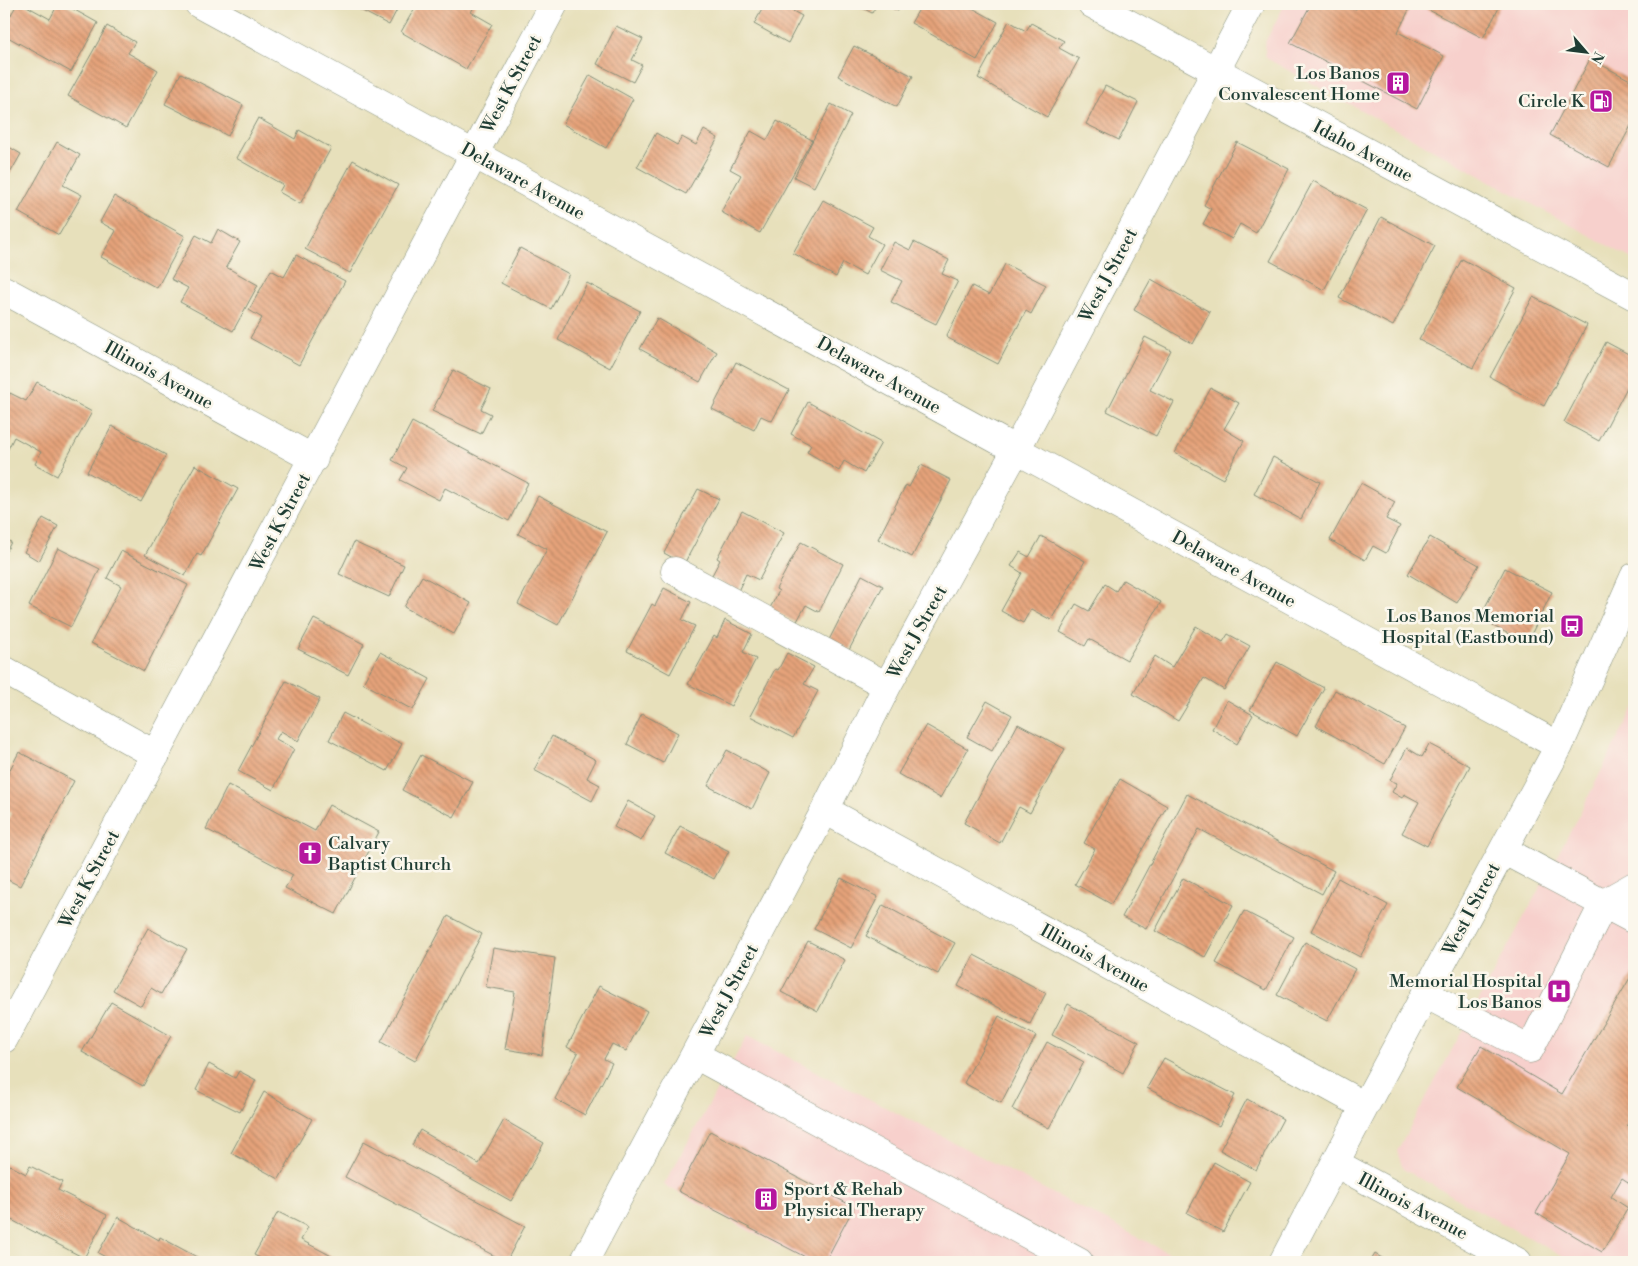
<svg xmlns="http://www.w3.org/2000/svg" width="1638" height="1266" font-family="'Libre Bodoni',serif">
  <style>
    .built { fill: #f7d0cc }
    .building { fill: url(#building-back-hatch) }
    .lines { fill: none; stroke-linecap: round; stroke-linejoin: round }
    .minor-casing { stroke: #838e78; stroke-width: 29 }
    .minor { stroke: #fff; stroke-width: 28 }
    .labels { text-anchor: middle; stroke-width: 5; stroke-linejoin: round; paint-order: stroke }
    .poi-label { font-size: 18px; fill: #1f3d34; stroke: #fbf7ec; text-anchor: end }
    .street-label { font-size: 18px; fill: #1f3d34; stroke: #fbf7ec }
  </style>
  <defs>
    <pattern id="building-back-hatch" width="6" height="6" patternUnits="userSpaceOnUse" patternTransform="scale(1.25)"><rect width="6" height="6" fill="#e6a37a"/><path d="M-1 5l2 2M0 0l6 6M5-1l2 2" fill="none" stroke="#ba8665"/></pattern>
  </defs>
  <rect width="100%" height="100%" fill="#fbf7ec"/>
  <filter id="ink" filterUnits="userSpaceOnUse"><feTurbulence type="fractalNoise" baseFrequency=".02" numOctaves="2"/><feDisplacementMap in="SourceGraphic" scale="10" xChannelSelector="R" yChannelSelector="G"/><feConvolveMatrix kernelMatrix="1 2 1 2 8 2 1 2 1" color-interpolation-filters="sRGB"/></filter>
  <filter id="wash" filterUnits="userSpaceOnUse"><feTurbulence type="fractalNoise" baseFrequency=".0096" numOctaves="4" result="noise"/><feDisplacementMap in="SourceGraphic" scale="20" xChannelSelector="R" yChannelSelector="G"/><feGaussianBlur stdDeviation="1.12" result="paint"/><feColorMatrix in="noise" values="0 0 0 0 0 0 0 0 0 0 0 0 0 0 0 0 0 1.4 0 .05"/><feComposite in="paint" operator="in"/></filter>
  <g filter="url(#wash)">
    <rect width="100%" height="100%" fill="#e7e0bb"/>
    <path class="built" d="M1285,4H1634V260L1266,58L1264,44Z
      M1634,707V1262H1573L1403,1169L1397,1151L1571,830Z
      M747,1036L1186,1262H808L664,1185Z"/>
    <g id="blocks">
      <path class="building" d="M17,4H23L50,19L58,4H64L98,23L71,72L4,35V27Z
        M349,4H400L389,25Z
        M417,4H476L471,12L492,24L466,69L401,32Z
        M765,4H780L802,16L788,43L754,24Z
        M855,4H877L872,13Z
        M883,4H902L898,11Z
        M922,4H965L998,22L977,60L911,23Z
        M1311,4H1345L1356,9L1359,4H1412L1398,32L1444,56L1417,109L1290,43Z
        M1417,4H1501L1483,38Z
        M1009,21L1026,31L1031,23L1064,41L1059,48L1079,59L1047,117L978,78Z
        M107,26L135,42L128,53L158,70L126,128L68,96Z
        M616,26L643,39L632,60L642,65L633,82L597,64Z
        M854,46L913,76L897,107L838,76Z
        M1590,59L1634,82V120L1609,167L1550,135Z
        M181,73L243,105L228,136L165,104Z
        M590,75L633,99L606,148L563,124Z
        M1105,86L1138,102L1119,140L1086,124Z
        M831,104L851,115L814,187L794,177Z
        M258,118L295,139L299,130L331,148L300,204L279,192L283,185L236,158Z
        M777,121L812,140L760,233L721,212L741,175L730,169L751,131L767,140Z
        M704,130L718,138L686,194L637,167L656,133L677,145L682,137L696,145Z
        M57,142L80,155L63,185L82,195L59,235L18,212Z
        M1237,142L1289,169L1256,233L1240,224L1232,239L1203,224L1211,209L1204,205Z
        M4,144L21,154L4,184Z
        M353,160L398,185L350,273L305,249Z
        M1313,181L1367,210L1324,290L1270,261Z
        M114,196L185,236L157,288L101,257L116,231L100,222Z
        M823,200L873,227L868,236L882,244L865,275L843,263L836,277L793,253Z
        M1381,217L1435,246L1393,326L1339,298Z
        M218,229L240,242L226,267L258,285L233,331L180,302L188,288L171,279L196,235L211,243Z
        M894,242L910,250L914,242L949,260L942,274L958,281L936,324L891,302L902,281L880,270Z
        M520,248L569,274L551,309L501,283Z
        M296,255L345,281L299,365L250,338L262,318L249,310L271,270L284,277Z
        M1462,259L1516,288L1473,368L1419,340Z
        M1005,264L1046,285L1031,314L1026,311L998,364L946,337L972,286L989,295Z
        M1151,279L1210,312L1193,344L1134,310Z
        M587,283L640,311L610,368L558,340Z
        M1533,297L1587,325L1544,406L1490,377Z
        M657,318L717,352L700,382L640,349Z
        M1145,337L1171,350L1150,390L1174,402L1156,436L1107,411Z
        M1606,342L1634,357V374L1599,441L1564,422Z
        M736,362L789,390L772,421L761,416L754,430L712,409Z
        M453,370L491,389L481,409L491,414L481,434L432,411Z
        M37,382L92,412L57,476L35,464L41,452L14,437L4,457V405L10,393L26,401Z
        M1211,388L1239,403L1224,429L1244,441L1223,479L1175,453Z
        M808,402L881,443L864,473L844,461L839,471L807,452L811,445L791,434Z
        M412,422L528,483L509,521L445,488L439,500L400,480L407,468L392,460Z
        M112,426L166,455L141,502L87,472Z
        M1273,457L1320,482L1301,519L1254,494Z
        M195,465L238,489L201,556L197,554L185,576L145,555Z
        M921,465L951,480L912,557L878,539L906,485L909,487Z
        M1361,483L1395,502L1386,519L1400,526L1386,553L1373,546L1365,560L1330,540Z
        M698,489L719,499L684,564L664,553Z
        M538,496L607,532L558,625L518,604L547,549L518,534Z
        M742,511L784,533L759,580L746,574L738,591L711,577L720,560L717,558Z
        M43,518L58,526L39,561L24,552Z
        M1041,536L1085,561L1051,620L1031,609L1023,623L1001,611L1022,573L1011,566L1020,552L1029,557Z
        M1430,537L1479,565L1457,603L1408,574Z
        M4,539L11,542L4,556Z
        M354,542L404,565L389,597L339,574Z
        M801,542L843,564L819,612L806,605L796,623L770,608L779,591L776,589Z
        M58,548L100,569L71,627L29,606Z
        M121,551L188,585L144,671L91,643L121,586L107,578Z
        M1505,568L1552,592L1527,643L1479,619Z
        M862,575L883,586L849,650L829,640Z
        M422,576L471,603L454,634L404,607Z
        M1123,580L1161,602L1127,660L1089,639L1085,646L1060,632L1076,604L1089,611L1105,584L1116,591Z
        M664,588L691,602L682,620L695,626L670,674L627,651L652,604L655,606Z
        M314,619L364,644L348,675L298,649Z
        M725,620L752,634L743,652L756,659L731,706L688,684L714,636L717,638Z
        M1196,626L1223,642L1228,634L1250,646L1224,690L1204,678L1178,721L1133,694L1155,656L1172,667Z
        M380,652L430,679L413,710L363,683Z
        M787,653L814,667L804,684L818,691L793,738L750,716L775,669L778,670Z
        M1277,662L1324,688L1297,736L1250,710Z
        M286,681L320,699L298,741L281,731L276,739L294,749L273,790L238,771Z
        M1335,690L1405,728L1385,764L1316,726Z
        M1227,700L1253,715L1237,744L1212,729Z
        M987,701L1012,715L992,751L967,737Z
        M343,713L402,744L387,771L329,740Z
        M642,714L678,733L663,763L627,744Z
        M1018,724L1065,749L1030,813L1019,807L1000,843L964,823Z
        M926,725L968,749L940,798L898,774Z
        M552,736L596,760L587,778L600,785L592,801L534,770Z
        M1429,744L1470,766L1427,846L1402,833L1419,802L1404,794L1402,798L1392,792L1397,783L1390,780L1407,748L1422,757Z
        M727,750L770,773L752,809L708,786Z
        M19,752L74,781L20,886L4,878V828L11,813L4,808V781Z
        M421,755L473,782L454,817L402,790Z
        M1120,779L1167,806L1111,904L1075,884L1095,849L1084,843Z
        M228,785L315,831L329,805L379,832L336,914L285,888L293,875L206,829Z
        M1187,794L1334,871L1322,894L1199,829L1146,929L1122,917Z
        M628,801L655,816L641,841L614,827Z
        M680,826L729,851L714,879L665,853Z
        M841,878L878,897L851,948L814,929Z
        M1183,878L1233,905L1205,957L1155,931Z
        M1338,878L1388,905L1360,957L1311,931Z
        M883,905L955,943L938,974L866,936Z
        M1244,911L1294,937L1266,990L1216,963Z
        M448,916L482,934L415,1061L381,1042Z
        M148,928L187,949L161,994L151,988L141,1006L113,990Z
        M808,941L845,960L818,1011L781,992Z
        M1305,942L1355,969L1327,1021L1277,995Z
        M493,948L555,958L542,1055L505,1049L515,992L486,987Z
        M974,955L1046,993L1030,1024L958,986Z
        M1634,971V1113L1627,1125L1634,1129V1186L1622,1178L1611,1197L1628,1208L1602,1252L1536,1213L1570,1154L1457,1087L1481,1046L1562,1094Z
        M599,986L647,1011L626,1051L612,1044L604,1059L612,1063L585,1115L555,1099L578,1053L567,1047Z
        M111,1002L171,1036L143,1086L82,1052Z
        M1068,1004L1139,1042L1123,1073L1052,1035Z
        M999,1016L1036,1036L1001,1103L964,1083Z
        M1047,1042L1084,1062L1049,1128L1012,1109Z
        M1164,1058L1235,1095L1219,1126L1147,1088Z
        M209,1064L235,1078L239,1071L256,1080L240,1112L196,1090Z
        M264,1092L312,1119L279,1179L231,1153Z
        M1247,1099L1283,1119L1256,1170L1220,1150Z
        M504,1120L544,1143L511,1201L412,1145L420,1130L479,1164Z
        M710,1131L854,1207L825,1262H815L678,1191Z
        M364,1141L525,1226L506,1262L345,1177Z
        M4,1162L26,1174L30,1166L62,1182L58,1190L107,1215L84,1258L4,1216Z
        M1214,1162L1250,1182L1223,1232L1187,1213Z
        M278,1212L308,1227L301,1240L343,1262H268L254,1255Z
        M118,1217L159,1240L160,1237L206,1262H115L98,1253Z
        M1375,1254L1389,1262H1370Z"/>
    </g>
  </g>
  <g filter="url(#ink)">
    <use href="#blocks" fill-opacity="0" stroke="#838e78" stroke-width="1"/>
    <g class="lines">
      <g class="minor-casing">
        <path id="minor" d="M199,4L1559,746
          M1092,4L1634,296
          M4,290L314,459
          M675,571L887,686
          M4,670L156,755
          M825,810L1365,1106
          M1503,850L1634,920
          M1425,994L1530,1049L1604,903L1634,886
          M4,1039L554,4
          M695,1055L1079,1262
          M1335,1163L1518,1262
          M584,1262L825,810L887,686L1016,450L1251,4
          M1283,1262L1365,1106L1559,746L1634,577"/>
      </g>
      <use href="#minor" class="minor"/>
    </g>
  </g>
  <defs>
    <g id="building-square" transform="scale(1.25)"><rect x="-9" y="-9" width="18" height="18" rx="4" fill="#b5179e" stroke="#fbf7ec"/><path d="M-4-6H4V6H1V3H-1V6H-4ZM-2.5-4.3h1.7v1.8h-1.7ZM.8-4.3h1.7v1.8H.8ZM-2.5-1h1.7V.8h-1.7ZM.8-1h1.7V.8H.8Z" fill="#fff"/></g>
    <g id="fuel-square" transform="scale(1.25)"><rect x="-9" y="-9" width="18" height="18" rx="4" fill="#b5179e" stroke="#fbf7ec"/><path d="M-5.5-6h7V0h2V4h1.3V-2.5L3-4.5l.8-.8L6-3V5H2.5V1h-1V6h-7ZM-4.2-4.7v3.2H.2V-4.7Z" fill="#fff"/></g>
    <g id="bus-square" transform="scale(1.25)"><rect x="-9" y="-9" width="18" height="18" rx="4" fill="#b5179e" stroke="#fbf7ec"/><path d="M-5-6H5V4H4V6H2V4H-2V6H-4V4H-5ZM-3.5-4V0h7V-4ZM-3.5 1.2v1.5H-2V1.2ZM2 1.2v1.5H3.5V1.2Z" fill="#fff"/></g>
    <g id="church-square" transform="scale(1.25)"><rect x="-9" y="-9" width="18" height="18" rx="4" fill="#b5179e" stroke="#fbf7ec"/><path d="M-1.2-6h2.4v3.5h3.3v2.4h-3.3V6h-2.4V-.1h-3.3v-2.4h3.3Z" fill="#fff"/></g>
    <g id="hospital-square" transform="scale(1.25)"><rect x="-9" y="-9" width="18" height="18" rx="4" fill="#b5179e" stroke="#fbf7ec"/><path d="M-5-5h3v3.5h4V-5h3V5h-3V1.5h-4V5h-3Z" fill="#fff"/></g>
  </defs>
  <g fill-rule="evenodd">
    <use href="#building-square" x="1398" y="83"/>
    <use href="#fuel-square" x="1601" y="101"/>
    <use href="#bus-square" x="1572" y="626"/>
    <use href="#church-square" x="310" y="853"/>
    <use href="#hospital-square" x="1559" y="991"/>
    <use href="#building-square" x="766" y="1199"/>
  </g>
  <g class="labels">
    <g class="poi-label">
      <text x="1380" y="79">Los Banos<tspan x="1380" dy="21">Convalescent Home</tspan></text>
      <text x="1584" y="107">Circle K</text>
      <text x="1554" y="622">Los Banos Memorial<tspan x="1554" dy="21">Hospital (Eastbound)</tspan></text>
      <text x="328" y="849" text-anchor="start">Calvary<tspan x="328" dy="21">Baptist Church</tspan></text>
      <text x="1542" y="987">Memorial Hospital<tspan x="1542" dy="21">Los Banos</tspan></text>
      <text x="784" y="1195" text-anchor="start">Sport &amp; Rehab<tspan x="784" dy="21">Physical Therapy</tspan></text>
    </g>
    <g class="street-label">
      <text transform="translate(511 84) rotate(-62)" y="6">West K Street</text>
      <text transform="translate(1363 151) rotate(28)" y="6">Idaho Avenue</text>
      <text transform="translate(523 181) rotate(29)" y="6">Delaware Avenue</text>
      <text transform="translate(1108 275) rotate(-62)" y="6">West J Street</text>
      <text transform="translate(159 375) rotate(29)" y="6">Illinois Avenue</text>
      <text transform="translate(879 375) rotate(29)" y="6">Delaware Avenue</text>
      <text transform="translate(280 522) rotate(-62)" y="6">West K Street</text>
      <text transform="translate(1234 569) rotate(29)" y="6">Delaware Avenue</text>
      <text transform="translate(917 632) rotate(-61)" y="6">West J Street</text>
      <text transform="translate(89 879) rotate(-62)" y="6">West K Street</text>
      <text transform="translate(1471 909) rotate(-62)" y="6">West I Street</text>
      <text transform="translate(1095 958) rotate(29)" y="6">Illinois Avenue</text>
      <text transform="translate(729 991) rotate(-62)" y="6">West J Street</text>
      <text transform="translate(1413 1206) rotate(28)" y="6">Illinois Avenue</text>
    </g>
  </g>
  <rect width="1638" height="1266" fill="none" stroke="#fbf7ec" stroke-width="20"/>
  <g transform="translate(1586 52) rotate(118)" stroke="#fbf7ec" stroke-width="4" paint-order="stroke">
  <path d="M0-4L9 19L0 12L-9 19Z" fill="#1f3d34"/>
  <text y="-8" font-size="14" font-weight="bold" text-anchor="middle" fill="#1f3d34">N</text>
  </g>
</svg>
